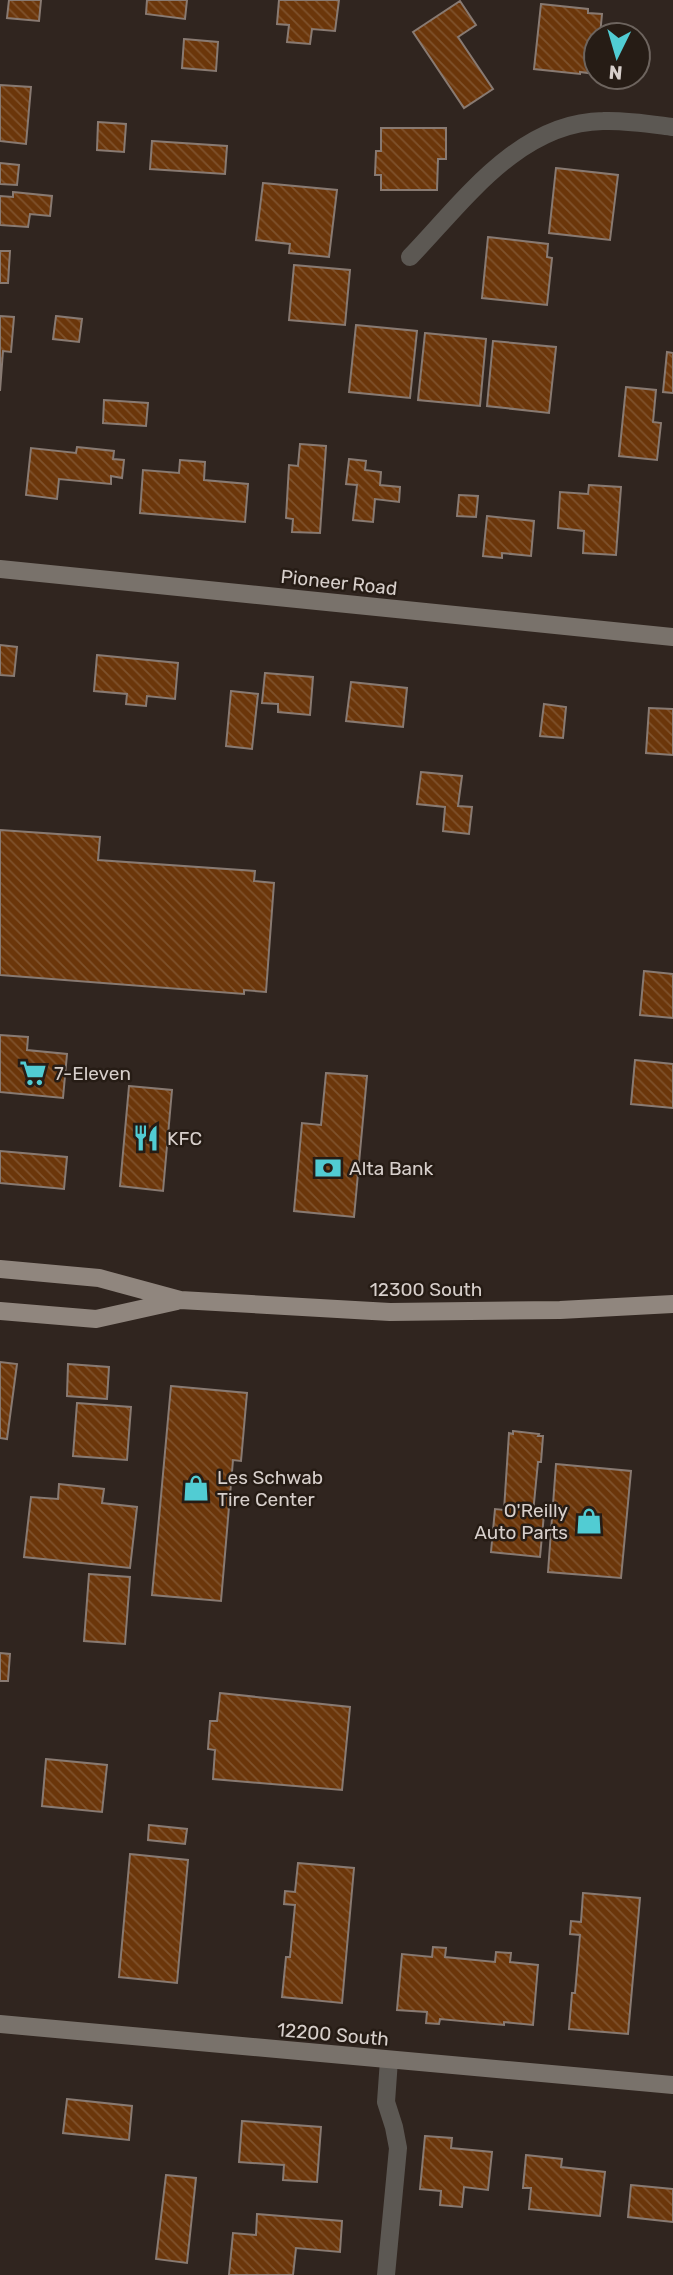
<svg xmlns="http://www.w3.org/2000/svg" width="673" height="2275" font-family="Rubik,sans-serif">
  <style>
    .building { fill: url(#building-back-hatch); stroke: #887a72; stroke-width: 2 }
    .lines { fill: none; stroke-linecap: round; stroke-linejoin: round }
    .street { stroke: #5c5853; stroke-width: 18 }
    .secondary { stroke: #79726b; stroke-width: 18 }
    .primary { stroke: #90867e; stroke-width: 18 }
    .labels { text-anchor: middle; stroke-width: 5; stroke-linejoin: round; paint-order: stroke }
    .street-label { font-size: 19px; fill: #d7cfcb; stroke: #261c15 }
    .poi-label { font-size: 19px; fill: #d7cfcb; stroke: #261c15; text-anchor: start }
  </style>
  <defs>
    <pattern id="building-back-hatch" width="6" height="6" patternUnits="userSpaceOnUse" patternTransform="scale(1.75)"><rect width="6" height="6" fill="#6b360a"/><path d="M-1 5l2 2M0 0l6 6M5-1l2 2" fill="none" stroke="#7f522c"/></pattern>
  </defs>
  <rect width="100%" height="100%" fill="#30251f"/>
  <path class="building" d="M9,0H41L39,21L7,18Z
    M147,0H187L185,19L146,14Z
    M279,0H339L335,31L312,29L310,44L287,42L289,25L277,24Z
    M460,1L476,25L458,37L493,89L464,108L413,32Z
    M541,4L588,9V13L602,14L600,35H596V74L580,72V74L534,69Z
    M184,39L218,42L216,71L182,68Z
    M0,85L31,87L26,144L0,141Z
    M98,122L126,124L124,152L97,150Z
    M381,128H446V159H438L437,190H381V175H375L376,151H381Z
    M152,141L227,146L225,174L150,169Z
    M0,163L19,165L17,185L0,184Z
    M556,168L618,175L610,240L549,233Z
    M263,183L337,190L329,257L289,253L290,244L256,240Z
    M13,192L52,196L50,216L30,214L28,227L0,225V196L13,197Z
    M488,237L548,244L547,257L552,258L547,305L482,298Z
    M0,251H10L8,283H0Z
    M294,265L350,270L345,325L289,320Z
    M0,316L14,317L11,352L3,351L0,391Z
    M56,316L82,319L79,342L53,339Z
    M356,325L417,331L410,398L349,392Z
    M425,333L486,339L480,406L418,400Z
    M493,341L556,347L549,413L487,406Z
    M667,352L673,353V393L663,392Z
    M626,387L656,390L653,422L661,423L657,460L619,456Z
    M104,400L148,403L146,426L103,423Z
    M300,444L326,446L320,533L292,532L293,519L286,518L289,465L298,466Z
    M77,447L114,451L113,459L124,460L122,478L111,476V484L59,479L57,499L26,495L31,448L76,453Z
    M349,459L366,461L365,470L381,472L380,485L400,487L399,502L375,499L373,522L353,520L357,485L346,484Z
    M180,460L205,462L204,480L248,484L245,522L140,513L143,470L179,473Z
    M589,485L621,487L616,555L583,553L584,531L558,528L560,492L588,494Z
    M459,495L478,496L476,517L457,516Z
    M487,516L534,521L531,556L502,553V558L483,556Z
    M0,645L17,647L14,676L0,675Z
    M97,655L178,663L175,699L147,696L146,706L126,704L127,694L94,691Z
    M265,673L313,677L310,715L278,712V704L262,703Z
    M351,682L407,688L403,727L346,721Z
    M231,691L258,694L252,749L226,746Z
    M544,704L566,707L563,738L540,736Z
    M649,708L673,709V755L646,753Z
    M421,772L462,776L458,806L472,807L469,834L443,831L445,807L417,804Z
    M0,830L100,837L98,860L255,871L254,881L274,883L266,992L244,990V994L0,975Z
    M644,971L673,974V1018L640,1015Z
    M0,1035L28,1037L27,1050L67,1054L63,1098L0,1092Z
    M635,1060L673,1064V1108L631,1104Z
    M326,1073L367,1076L354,1217L294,1211L302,1123L321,1125Z
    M129,1086L172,1090L163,1191L120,1186Z
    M0,1151L67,1157L64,1189L0,1183Z
    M0,1362L17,1364L7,1439L0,1438Z
    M68,1364L109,1367L107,1399L67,1396Z
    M171,1386L247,1393L241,1461L233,1460L221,1601L152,1595Z
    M77,1403L131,1407L127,1460L73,1456Z
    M513,1431L539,1434L538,1436H543L541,1462H538L533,1513L544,1514L540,1557L491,1552L495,1509L504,1510L509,1433L513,1434Z
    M556,1464L631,1471L621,1578L548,1572Z
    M59,1484L104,1489L102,1503L137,1507L130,1568L24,1557L31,1497L58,1499Z
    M89,1574L130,1577L125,1644L84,1641Z
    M0,1653L10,1654L8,1681H0Z
    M220,1693L350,1707L342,1790L213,1779L215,1750L208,1749L210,1721H217Z
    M46,1759L107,1765L102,1812L42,1806Z
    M149,1825L187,1829L185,1844L148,1840Z
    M130,1854L188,1860L177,1983L119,1977Z
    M298,1863L354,1868L342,2003L282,1997L286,1957H290L295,1905L284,1904L285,1891L295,1892Z
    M583,1893L640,1898L628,2034L569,2029L572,1993H575L580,1935L570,1934L571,1921L581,1922Z
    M433,1947L446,1948L445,1957L495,1962L496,1952L511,1953L510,1962L538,1965L533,2025L504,2022V2025L440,2019L439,2024L426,2023L427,2012L397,2010L402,1954L432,1957Z
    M67,2099L132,2106L129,2140L63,2133Z
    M242,2121L321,2127L317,2182L283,2180L284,2165L239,2162Z
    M425,2136L452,2138L451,2148L492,2152L488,2190L464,2187L462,2207L440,2205L441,2191L420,2189Z
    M526,2155L562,2159L561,2167L605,2172L600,2216L529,2209L531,2188H523Z
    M166,2175L196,2178L187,2263L156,2259Z
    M631,2185L673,2189V2222L628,2217Z
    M257,2214L342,2221L340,2252L296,2248L293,2275H229L233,2233L256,2235Z"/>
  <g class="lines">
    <path class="street" d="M410,257C463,202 519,122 603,121C626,120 650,124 673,127
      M386,2275L398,2148L394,2127L386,2102L389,2060"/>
    <path class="secondary" d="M0,569L673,637
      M0,2024L673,2085"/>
    <path class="primary" d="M0,1269L99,1278L180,1300L390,1312L560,1310L673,1304
      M0,1311L96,1319L177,1301"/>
  </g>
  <defs>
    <g id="supermarket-bare" transform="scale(2.1)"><path d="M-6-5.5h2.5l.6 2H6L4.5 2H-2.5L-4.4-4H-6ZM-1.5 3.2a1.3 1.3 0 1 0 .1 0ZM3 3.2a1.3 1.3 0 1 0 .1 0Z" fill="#51ccd3" stroke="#261c15" stroke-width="2.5" paint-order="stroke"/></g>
    <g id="restaurant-bare" transform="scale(2.1)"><path d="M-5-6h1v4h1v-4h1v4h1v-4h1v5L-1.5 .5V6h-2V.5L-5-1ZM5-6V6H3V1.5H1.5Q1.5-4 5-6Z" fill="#51ccd3" stroke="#261c15" stroke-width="2.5" paint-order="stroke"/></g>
    <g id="bank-bare" transform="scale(2.1)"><path d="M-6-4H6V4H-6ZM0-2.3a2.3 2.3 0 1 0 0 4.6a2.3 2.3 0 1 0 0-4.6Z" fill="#51ccd3" stroke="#261c15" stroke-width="2.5" paint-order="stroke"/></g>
    <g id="shop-bare" transform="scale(2.1)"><path d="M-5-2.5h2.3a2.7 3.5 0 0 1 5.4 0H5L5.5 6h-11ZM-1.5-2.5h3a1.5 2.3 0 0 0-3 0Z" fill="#51ccd3" stroke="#261c15" stroke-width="2.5" paint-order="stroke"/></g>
  </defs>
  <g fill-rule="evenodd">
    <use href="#supermarket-bare" x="33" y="1073"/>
    <use href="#restaurant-bare" x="146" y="1138"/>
    <use href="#bank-bare" x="328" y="1168"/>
    <use href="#shop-bare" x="196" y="1488"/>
    <use href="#shop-bare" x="589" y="1521"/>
  </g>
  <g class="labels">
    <g class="street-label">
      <text transform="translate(339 582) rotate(6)" y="7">Pioneer Road</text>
      <text x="426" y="1296">12300 South</text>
      <text transform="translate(333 2034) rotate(5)" y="7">12200 South</text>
    </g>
    <g class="poi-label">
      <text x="54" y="1080">7-Eleven</text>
      <text x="167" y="1145">KFC</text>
      <text x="349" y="1175">Alta Bank</text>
      <text x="217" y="1484">Les Schwab<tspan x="217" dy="22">Tire Center</tspan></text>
      <text x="568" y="1517" text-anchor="end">O'Reilly<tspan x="568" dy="22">Auto Parts</tspan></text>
    </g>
  </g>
  <g transform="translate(617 56) rotate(185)"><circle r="33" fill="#261c15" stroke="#6d645e" stroke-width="2"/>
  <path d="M0-5L12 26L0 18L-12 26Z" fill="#51ccd3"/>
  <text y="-10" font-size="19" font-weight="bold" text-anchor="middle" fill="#d7cfcb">N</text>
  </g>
</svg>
